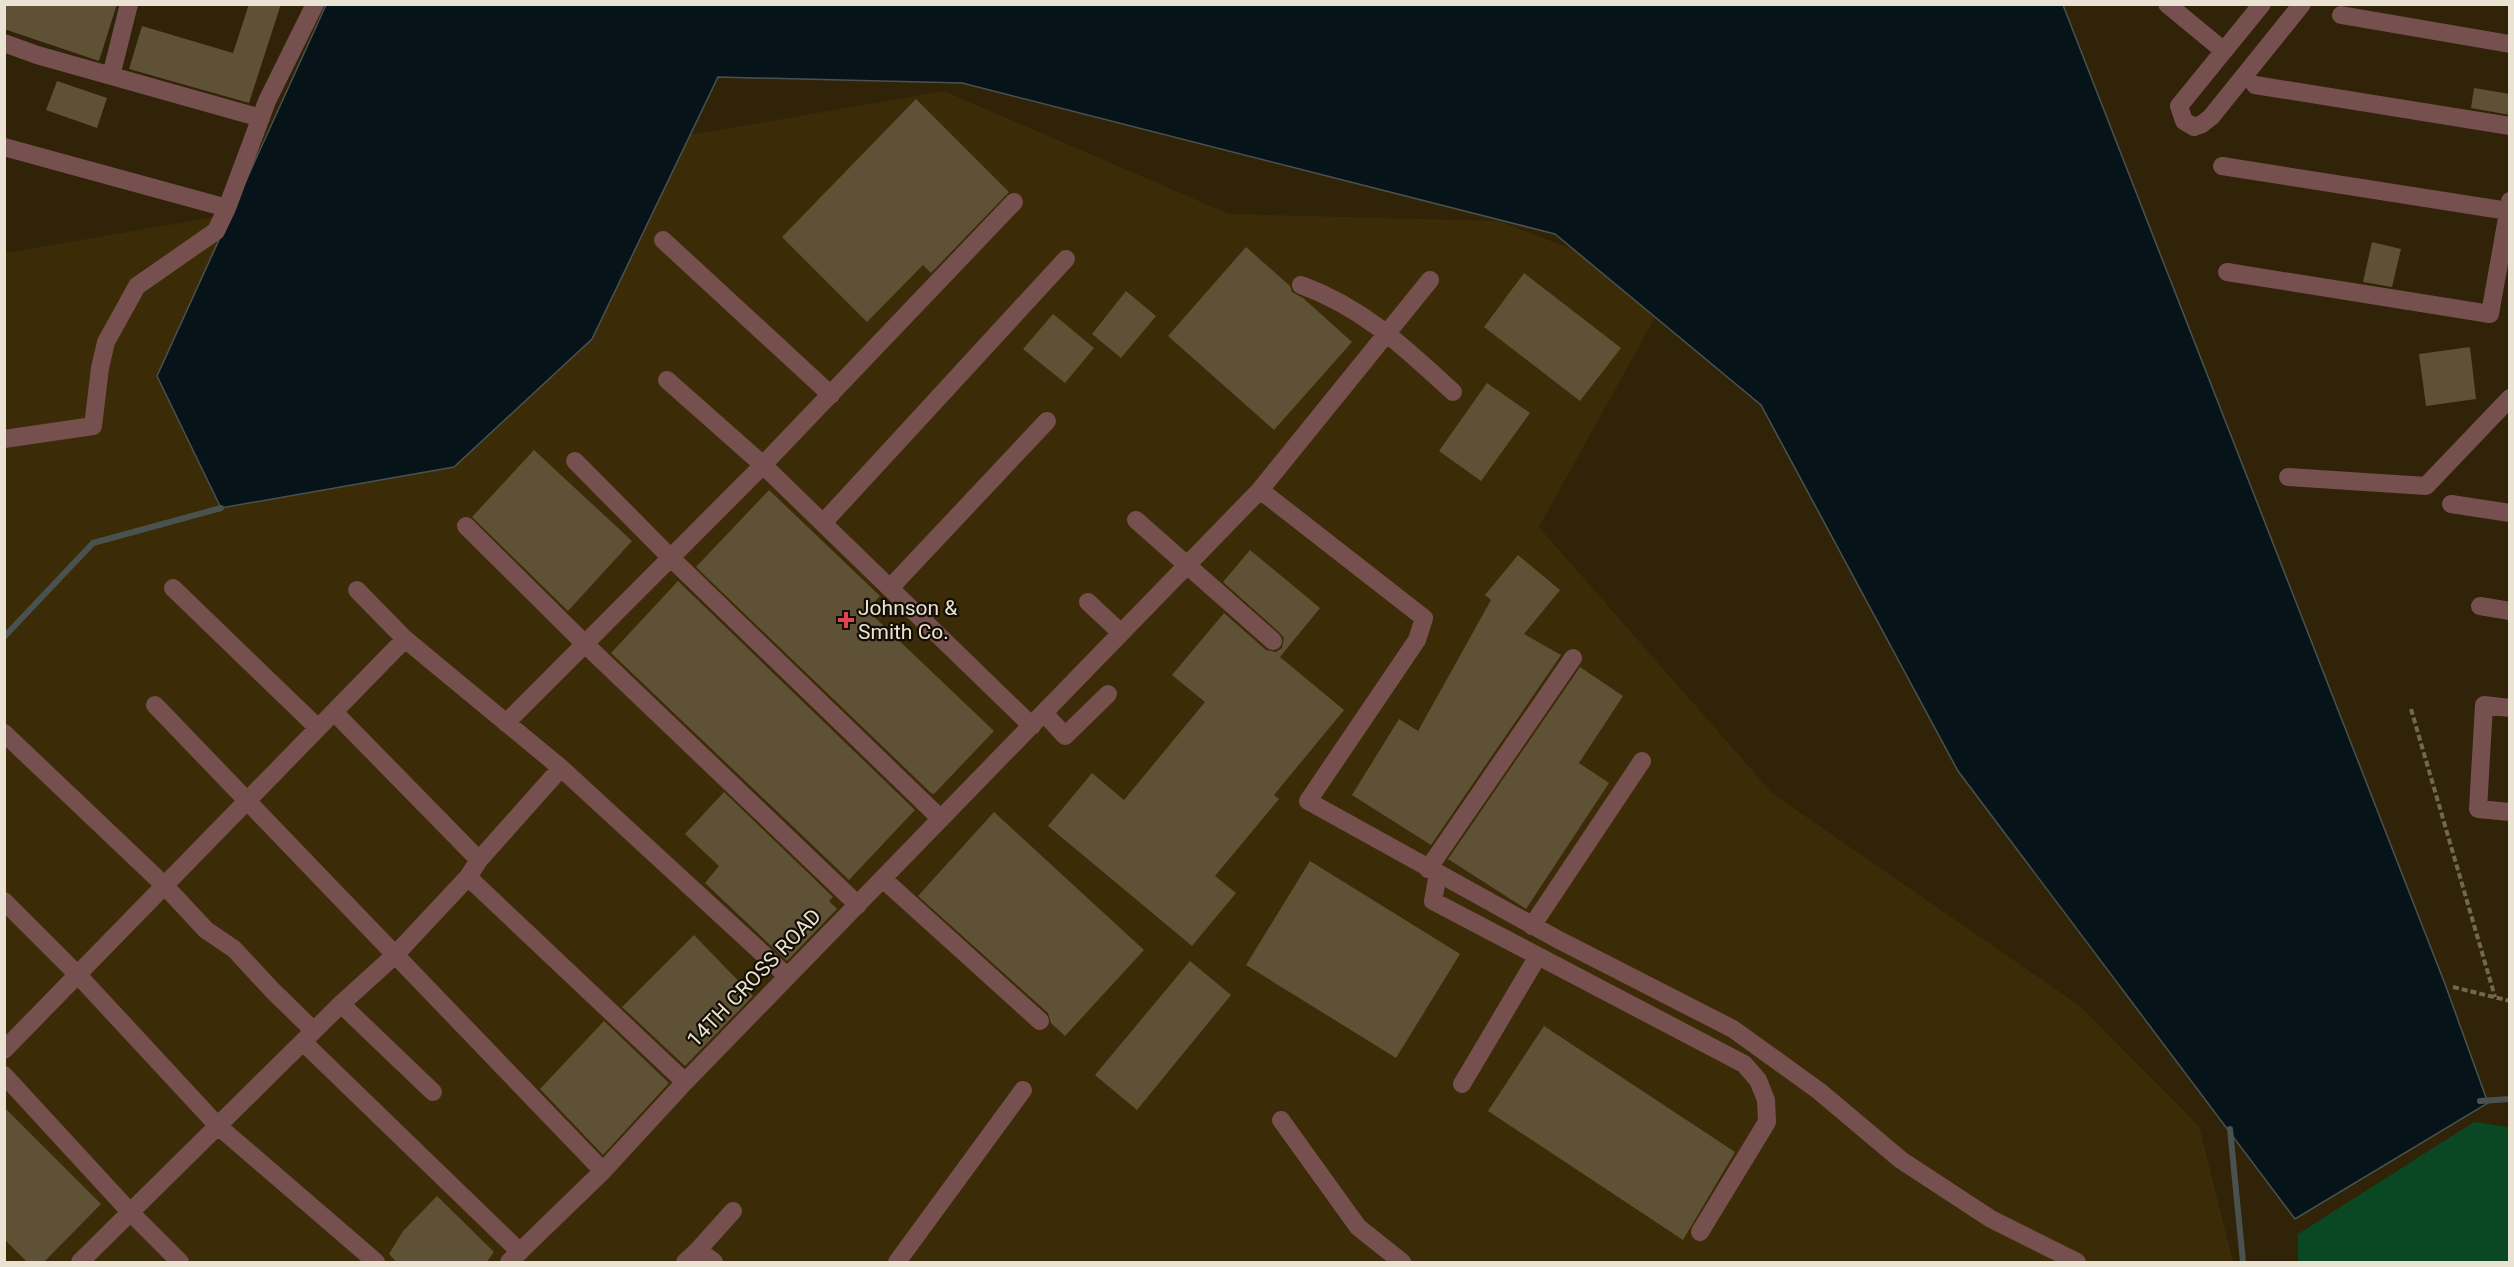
<svg xmlns="http://www.w3.org/2000/svg" width="2514" height="1267" font-family="Roboto,sans-serif">
  <style>
    .built { fill: #3b2b06 }
    .green { fill: #094823 }
    .water { fill: #061419; stroke: #4a5250; stroke-width: 1.5 }
    .lines { fill: none; stroke-linecap: round; stroke-linejoin: round }
    .stream { stroke: #4a5250; stroke-width: 6 }
    .building { fill: #5f5136 }
    .path { stroke: #72674f; stroke-width: 4; stroke-dasharray: 6 3; stroke-linecap: butt }
    .minor { stroke: #76504f; stroke-width: 18 }
    .health-dot { fill: #e0444e; stroke: #130e04; stroke-width: 2 }
    .labels { text-anchor: middle; stroke-width: 4.5; stroke-linejoin: round; paint-order: stroke }
    .poi-label { font-size: 21px; fill: #eae2d2; stroke: #130e04; text-anchor: start }
    .street-label { font-size: 21px; fill: #eae2d2; stroke: #130e04 }
  </style>
  <rect width="100%" height="100%" fill="#302308"/>
  <path class="built" d="M944,91L1229,214L1498,221L1672,287L1539,527L1772,793L2080,1006L2199,1126L2233,1262H5V253Z"/>
  <path class="green" d="M2474,1122L2509,1127V1262H2298V1234Z"/>
  <path class="water" d="M326,5H2063L2445,984L2488,1103L2295,1219L1958,771L1761,405L1555,234L962,83L718,77L592,339L454,467L221,508L157,376Z"/>
  <g class="lines">
    <path class="stream" d="M4,637L93,543L221,508
      M2480,1101L2510,1099
      M2230,1129L2243,1262"/>
  </g>
  <path class="building" d="M4,4H117L99,61L4,29Z
    M249,4H281L249,103L129,69L142,26L233,53Z
    M57,81L107,98L97,128L46,110Z
    M2474,88L2510,94V115L2471,108Z
    M916,99L1009,192L931,273L923,265L867,322L782,237Z
    M2372,242L2401,249L2392,287L2363,282Z
    M1246,247L1290,286L1292,292L1303,298L1352,342L1274,430L1168,336Z
    M1524,273L1621,348L1580,401L1484,327Z
    M1126,291L1156,316L1121,358L1092,334Z
    M1053,314L1094,348L1065,383L1023,349Z
    M2470,347L2476,399L2426,406L2419,354Z
    M1487,383L1530,413L1481,481L1439,451Z
    M534,450L632,541L568,611L472,517Z
    M769,490L880,596L867,610L994,731L934,794L931,793L696,567Z
    M1250,550L1320,608L1280,657L1344,710L1274,795L1279,799L1215,876L1236,893L1192,946L1048,826L1092,773L1124,800L1205,702L1172,675L1224,613L1266,650L1276,652L1282,648L1284,638L1280,633L1223,582Z
    M1518,555L1560,590L1524,634L1561,655L1431,845L1352,795L1399,719L1418,731L1491,600L1485,595Z
    M678,581L915,810L849,880L611,653Z
    M1580,667L1623,696L1579,763L1609,783L1526,909L1448,859Z
    M724,792L833,897L829,901L837,909L787,961L705,883L719,866L685,834Z
    M994,812L1144,950L1065,1036L1051,1023L1048,1013L918,896Z
    M1310,861L1460,954L1396,1058L1246,965Z
    M694,935L753,996L685,1066L622,1007Z
    M1190,961L1231,995L1137,1110L1095,1075Z
    M604,1021L669,1083L603,1155L540,1089Z
    M1544,1026L1735,1152L1683,1240L1488,1111Z
    M4,1107L101,1204L43,1263H28L4,1239Z
    M437,1196L494,1252L486,1263H397L389,1254L403,1231Z"/>
  <g class="lines">
    <path class="path" d="M2411,709L2495,997
      M2453,987L2510,1001"/>
    <path class="minor" d="M2167,4L2224,51
      M2262,4L2179,106L2184,121L2194,127L2202,124L2211,117L2302,4
      M2341,15L2510,44
      M4,43L37,55L261,118
      M111,76L129,4
      M2255,85L2510,126
      M4,147L227,208L216,231L137,286L106,342L100,368L93,426L4,439
      M2222,166L2508,211
      M227,208L267,101L315,4
      M663,240L831,395
      M2227,272L2490,314L2510,201
      M1301,285C1364,308 1405,348 1453,392
      M667,380L763,465L1032,726
      M575,461L671,558L941,819
      M2288,477L2426,486L2510,398
      M1260,490L1424,618L1417,640L1308,801L1559,940L1733,1029L1819,1091L1901,1160L1991,1219L2077,1262
      M2451,504L2510,513
      M1136,520L1273,641
      M823,523L1066,259
      M466,526L585,644L858,905
      M173,588L318,728
      M890,588L1047,421
      M357,590L405,639L561,768L787,976
      M1088,602L1121,633
      M2480,606L2510,611
      M155,705L603,1171
      M2510,708L2484,705L2478,809L2510,812
      M334,712L479,860
      M1044,713L1065,736L1108,694
      M506,723L763,465L1014,202
      M4,733L165,886L206,930L234,949L272,990L314,1031
      M1428,869L1573,658
      M1438,874L1433,901L1744,1064L1758,1080L1766,1100L1767,1122L1700,1232
      M468,877L685,1082
      M883,879L1040,1021
      M4,901L78,975L218,1126L376,1262
      M1532,926L1642,761
      M341,1004L433,1092
      M303,1042L520,1252
      M4,1050L405,639
      M4,1075L131,1213L180,1262
      M1462,1084L1538,956
      M1281,1120L1358,1227L1402,1262
      M698,1250L733,1211
      M80,1262L341,1004L395,955L468,877L479,860L561,768
      M509,1262L603,1171L685,1082L1260,490L1430,280
      M685,1262L698,1250L714,1262
      M897,1262L1023,1090"/>
  </g>
  <path class="health-dot" d="M843 611h6v6h6v6h-6v6h-6v-6h-6v-6h6z"/>
  <g class="labels">
    <g class="poi-label">
      <text x="858" y="615">Johnson &amp;<tspan x="858" dy="24">Smith Co.</tspan></text>
    </g>
    <g class="street-label">
      <text transform="translate(754 978) rotate(-46)" y="7">14TH CROSS ROAD</text>
    </g>
  </g>
  <rect width="2514" height="1267" fill="none" stroke="#eae2d2" stroke-width="12"/>
</svg>
